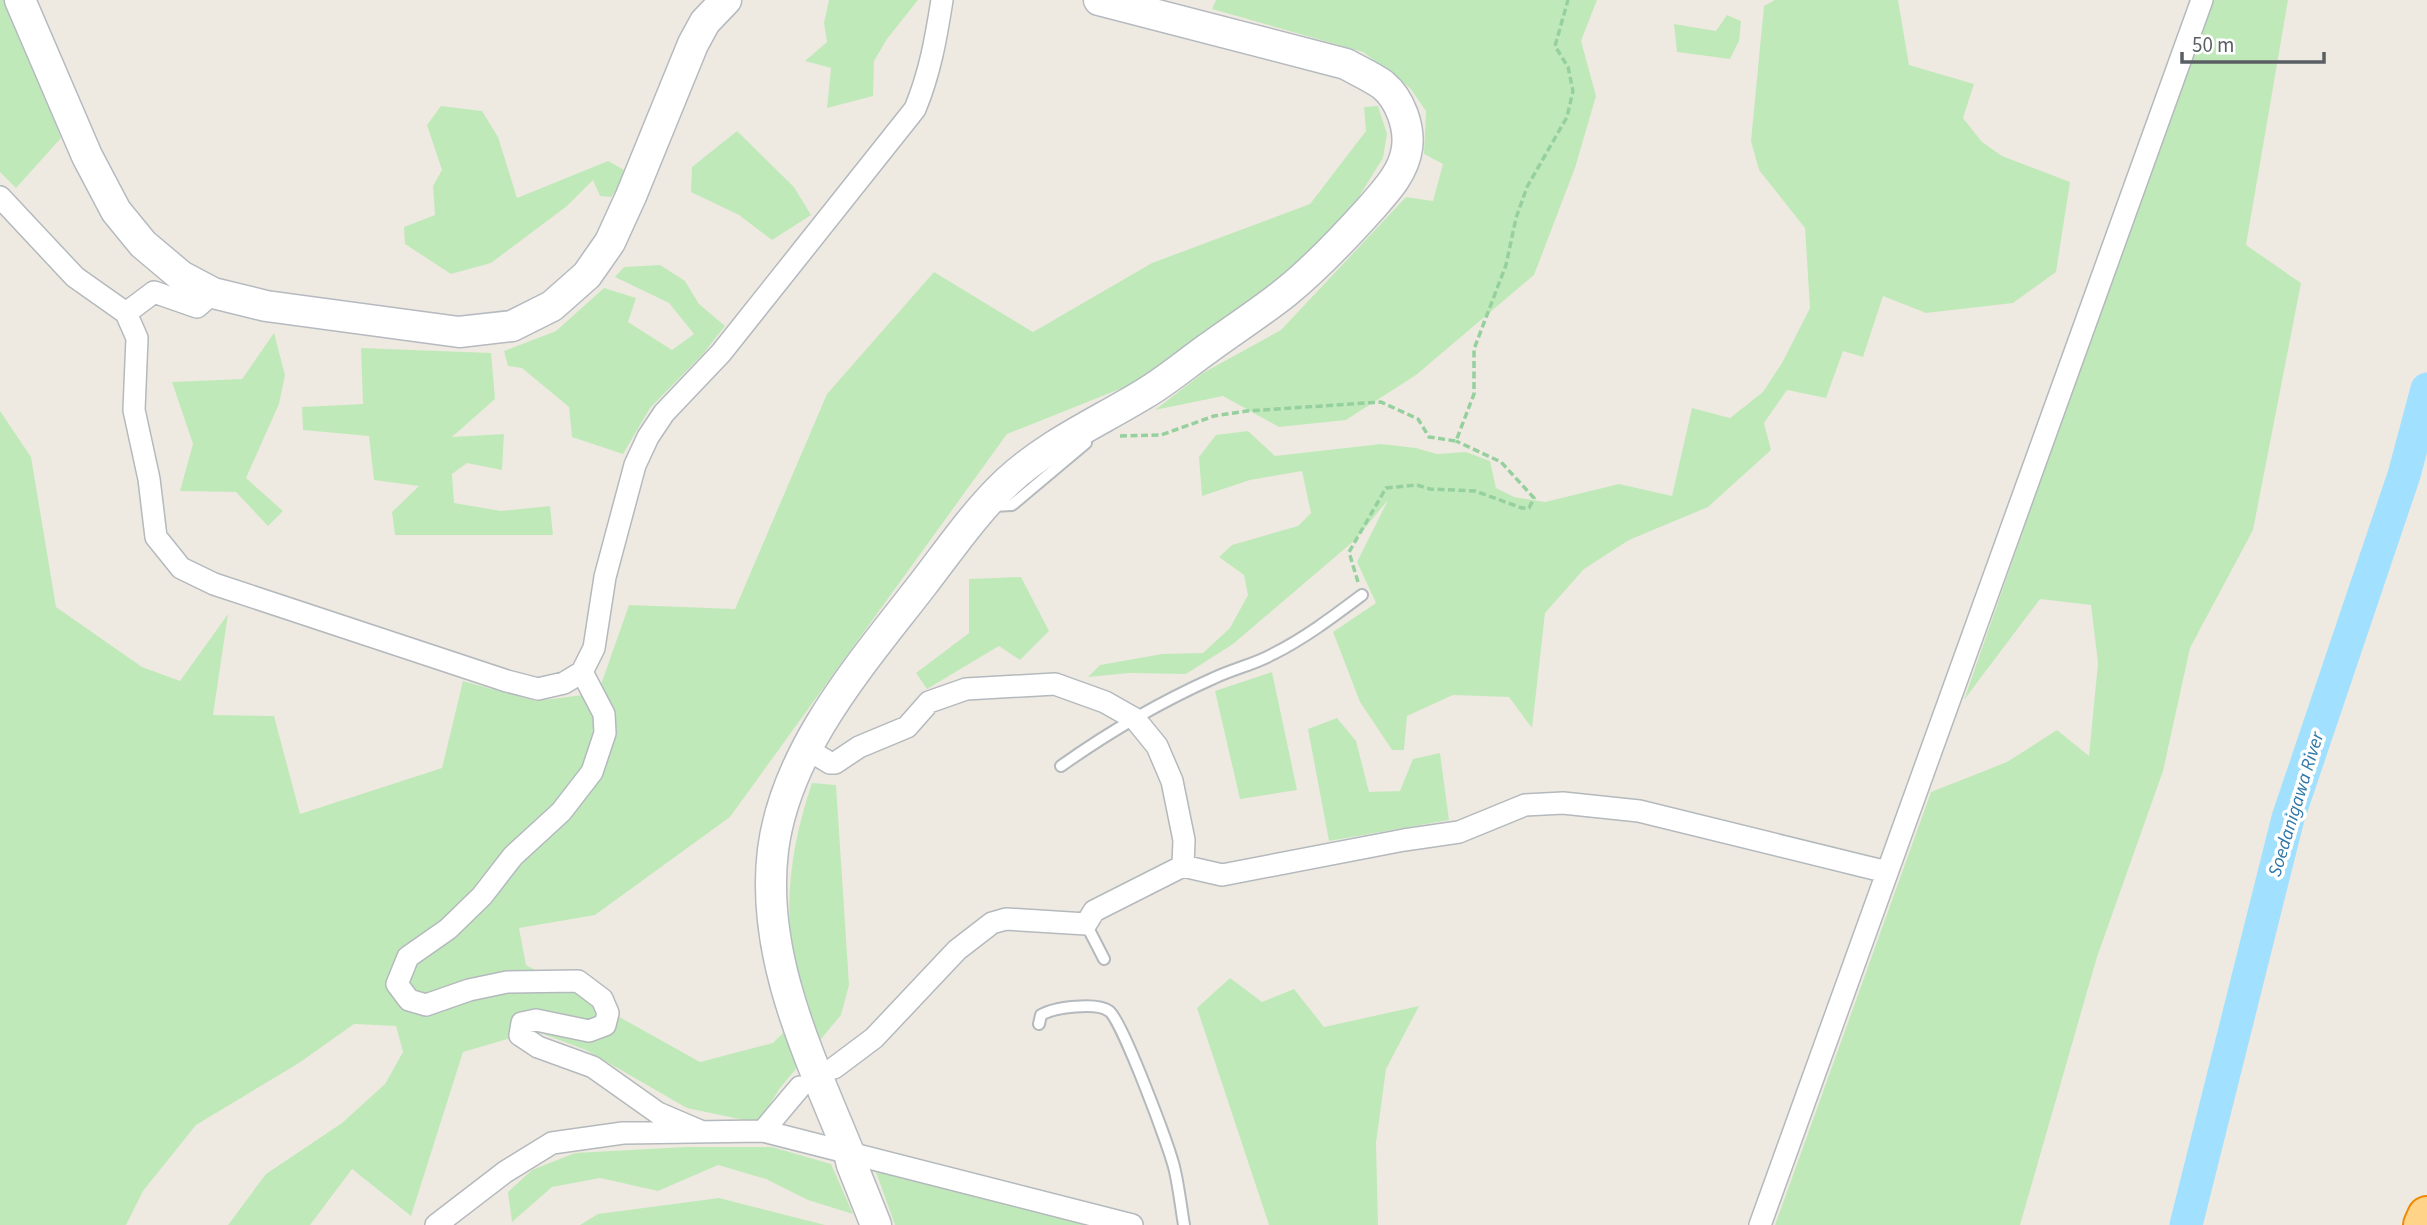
<svg xmlns="http://www.w3.org/2000/svg" width="2427" height="1225" font-family="'Source Sans 3',sans-serif">
  <style>
    .green { fill: #c0e9ba }
    .lines { fill: none; stroke-linecap: round; stroke-linejoin: round }
    .river { stroke: #a1e1ff; stroke-width: 33 }
    .lane-casing { stroke: #b4b9bd; stroke-width: 14 }
    .street-casing { stroke: #b4b9bd; stroke-width: 24 }
    .secondary-casing { stroke: #b5bac0; stroke-width: 33 }
    .highway-casing { stroke: #f08900; stroke-width: 42 }
    .path { stroke: #95d09e; stroke-width: 3.5; stroke-dasharray: 7 3.5; stroke-linecap: butt }
    .lane { stroke: #fff; stroke-width: 10 }
    .street { stroke: #fff; stroke-width: 21 }
    .secondary { stroke: #fff; stroke-width: 30 }
    .highway { stroke: #ffd388; stroke-width: 38 }
    .labels { text-anchor: middle; stroke-width: 7; stroke-linejoin: round; paint-order: stroke }
    .water-label { font-size: 19px; font-style: italic; fill: #2f78a9; stroke: #fff }
  </style>
  <rect width="100%" height="100%" fill="#efeae1"/>
  <path class="green" d="M0,0H5L12,14L61,138L16,188L0,172Z
    M829,0H918L887,39L874,61L873,96L827,108L831,68L805,61L827,42L824,23Z
    M1216,0H1597L1581,41L1596,96L1575,168L1534,275L1416,375L1346,420L1279,427L1223,396L1155,410L1203,373L1281,330L1406,197L1433,201L1443,164L1424,154L1426,111L1410,88L1363,52L1212,9Z
    M1775,0H1898L1909,65L1974,84L1963,118L1982,142L2002,156L2070,182L2056,272L2013,303L1926,313L1883,296L1863,357L1843,351L1826,398L1787,390L1764,423L1771,450L1708,507L1629,540L1584,569L1545,613L1532,728L1509,697L1453,695L1407,716L1404,750H1392L1360,702L1333,632L1376,603L1357,562L1388,500L1355,540L1233,644L1186,674L1129,673L1088,677L1100,665L1162,654L1203,653L1230,628L1248,595L1244,575L1219,557L1232,545L1298,526L1311,513L1302,471L1250,480L1202,496L1199,457L1216,435L1248,431L1275,456L1381,444L1416,448L1437,454L1466,452L1490,461L1496,488L1514,497L1545,502L1619,484L1672,496L1692,408L1730,418L1763,392L1782,363L1810,308L1805,228L1759,170L1751,141L1764,6Z
    M2212,0H2288L2246,245L2301,283L2253,530L2190,648L2163,771L2097,957L2020,1225H1775L1931,792L2007,762L2057,730L2089,756L2098,663L2091,605L2040,599L1964,700L2167,118Z
    M1727,15L1741,21L1739,41L1730,59L1677,52L1674,24L1716,31Z
    M441,106L482,111L498,137L517,198L608,161L624,170L620,185L611,197L600,196L593,180L567,206L491,263L451,274L405,244L404,227L435,215L433,186L442,170L427,125Z
    M1378,106L1387,134L1383,158L1340,227L1270,305L1145,379L1007,434L730,817L595,915L519,928L526,965L700,1062L773,1043L809,1007C803,988 795,968 792,949C784,893 794,836 812,783L836,785L849,985L841,1015L780,1088L758,1123L687,1108L586,1050L535,1031L463,1052L411,1216L352,1169L310,1225H228L266,1174L342,1123L385,1084L403,1052L396,1026L354,1024L299,1063L196,1125L143,1191L126,1225H0V411L31,457L56,607L142,667L180,681L228,614L213,715L274,716L300,814L442,768L463,681L536,701L598,693L629,605L735,609L827,394L934,272L1033,332L1152,263L1310,204L1366,131L1364,107Z
    M737,131L794,187L811,215L772,240L739,215L691,192L692,167Z
    M660,265L685,281L699,304L725,326L703,354L650,408L623,454L572,437L569,407L522,368L508,366L504,351L556,331L604,288L636,298L628,322L672,350L694,334L669,303L615,277L624,267Z
    M274,333L285,375L279,404L246,478L283,511L268,526L236,492L180,491L193,444L172,382L242,379Z
    M361,348L491,353L495,399L452,437L504,434L502,470L467,463L452,474L454,503L501,511L550,506L553,535H395L392,512L419,486L374,480L369,436L303,430L302,407L363,404Z
    M1021,577L1049,631L1020,660L999,646L927,689L916,673L969,633V579Z
    M1272,672L1297,790L1240,799L1215,691Z
    M1337,718L1356,741L1369,792L1400,791L1413,759L1440,753L1449,820L1329,841L1308,729Z
    M1230,978L1262,1002L1294,989L1324,1027L1419,1006L1386,1069L1376,1143L1378,1225H1269L1197,1008Z
    M685,1147H772L831,1164L853,1214L808,1200L766,1179L718,1165L658,1191L600,1178L552,1187L512,1222L508,1192L532,1170L575,1153Z
    M873,1164L1095,1225H895Z
    M719,1198L825,1225H580L598,1214Z"/>
  <g class="lines">
    <path class="river" d="M2186,1225L2288,818L2404,475L2427,389"/>
    <g class="lane-casing">
      <path id="lane" d="M992,506L1012,505L1086,443
        M1061,766C1109,732 1160,702 1214,678C1233,669 1255,664 1273,654C1305,638 1334,616 1362,595
        M1086,924L1104,959
        M1039,1024L1041,1015C1054,1007 1097,1002 1109,1011C1122,1020 1171,1151 1175,1171C1179,1189 1181,1207 1184,1225"/>
    </g>
    <g class="street-casing">
      <path id="street" d="M0,197L75,277L126,313L137,338L134,410L149,479L156,537L181,568L214,584L507,681L538,689L564,683L582,672L594,648L605,577L635,465L648,437L664,413L721,353L915,109C930,73 936,38 942,0
        M126,313L154,292L197,307L213,293
        M582,672L604,714L605,733L592,772L561,812L513,856L482,896L448,929L408,957L397,984L409,1000L426,1005L469,990L507,982L578,981L602,999L608,1013L605,1025L589,1031L536,1020L522,1023L520,1035L538,1047L593,1067L658,1113L700,1131
        M807,749L830,763H835L859,747L907,727L929,702L966,689L1055,684L1105,702L1135,719L1157,746L1172,781L1184,840L1183,866
        M834,1068L874,1038L957,950L992,923L1006,919L1086,924L1094,911L1183,866L1222,875L1404,840L1459,832L1525,805L1563,803L1639,811L1887,872
        M763,1131L800,1087
        M436,1225L505,1172L552,1143L623,1133L763,1131L1132,1225
        M1760,1225L2202,0"/>
    </g>
    <g class="secondary-casing">
      <path id="secondary" d="M20,0L87,156L116,211L143,244L181,276L213,293L266,306L459,332L512,326L552,306L587,275L610,242L631,196L693,44L705,22L726,0
        M876,1225L852,1165L849,1153C810,1057 760,957 773,850C786,748 863,662 923,584C950,549 976,511 1008,481C1048,444 1098,422 1144,394C1166,381 1186,364 1207,349C1233,330 1261,312 1286,292C1317,267 1345,237 1371,208C1386,191 1404,172 1407,148C1410,127 1400,99 1383,85C1372,77 1358,71 1346,64L1099,0"/>
    </g>
    <g class="highway-casing">
      <path id="highway" d="M2423,1225L2427,1216"/>
    </g>
    <path class="path" d="M1120,436L1161,435L1214,416L1247,411L1381,402L1418,419L1429,437L1456,441L1474,394V349L1506,265L1516,218L1527,187L1567,117L1573,91L1568,67L1555,46L1568,0
      M1358,582L1349,552L1386,488L1417,485L1430,489L1475,491L1522,508H1529L1534,498L1501,462L1456,441"/>
    <use href="#lane" class="lane"/>
    <use href="#street" class="street"/>
    <use href="#secondary" class="secondary"/>
    <use href="#highway" class="highway"/>
  </g>
  <g class="labels">
    <g class="water-label">
      <text transform="translate(2295 804) rotate(-73)" y="7">Soedanigawa River</text>
    </g>
  </g>
  <path d="M2182 52v10h142v-10" fill="none" stroke="#5a5f64" stroke-width="3.5"/>
  <text x="2192" y="52" font-size="21" fill="#5a5f64" stroke="#ffffff" stroke-width="5" paint-order="stroke">50 m</text>
</svg>
